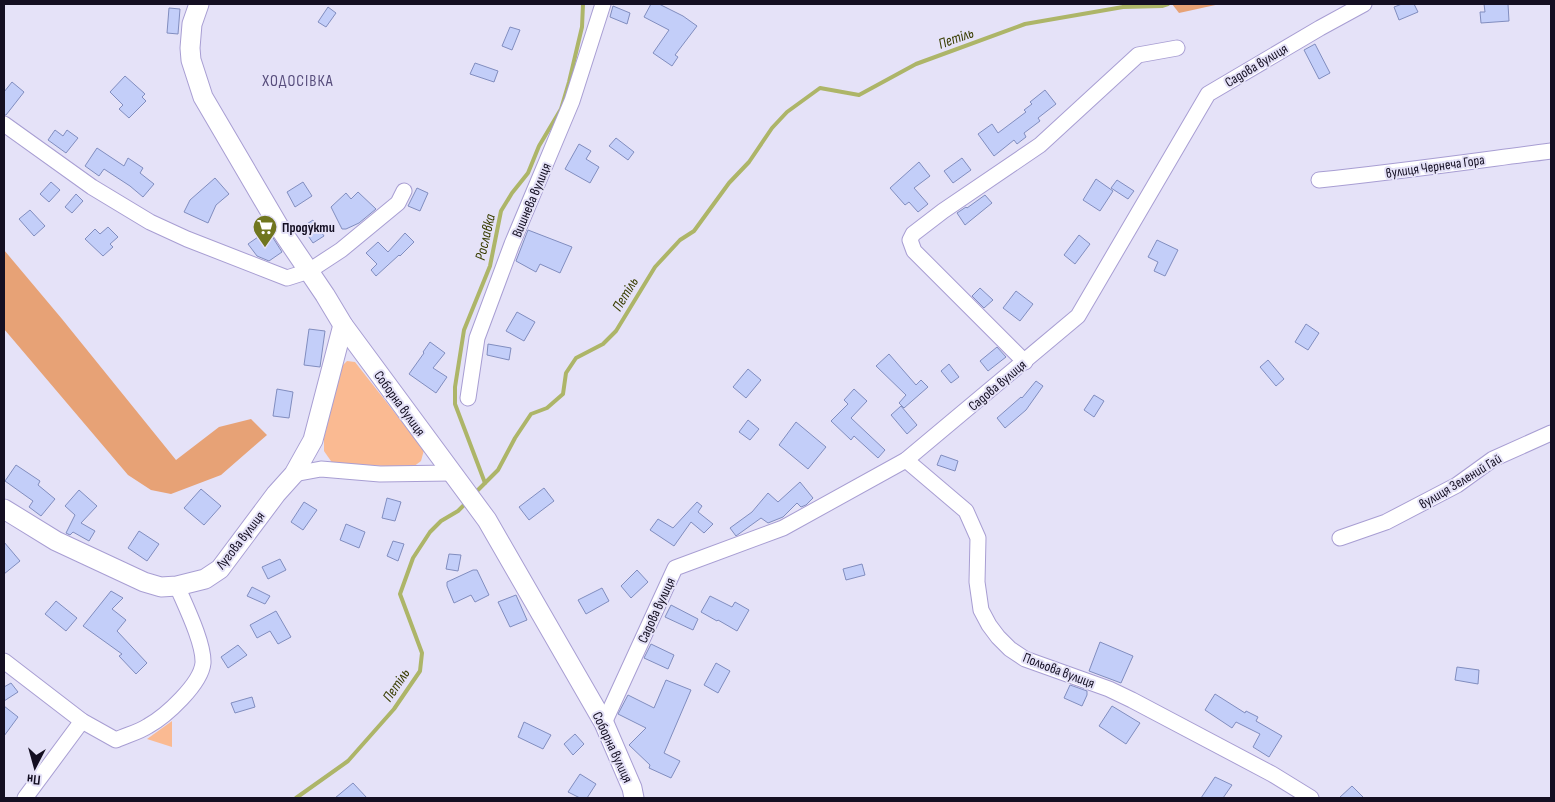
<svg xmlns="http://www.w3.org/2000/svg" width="1555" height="802" font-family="'Sofia Sans Condensed',sans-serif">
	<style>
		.green { fill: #faba92 }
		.forest { fill: #e7a276 }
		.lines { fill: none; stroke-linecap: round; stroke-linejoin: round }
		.stream { stroke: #adb568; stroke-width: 4 }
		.building { fill: #c3cef9; stroke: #818dbf }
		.minor-casing { stroke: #a89ed3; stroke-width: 17 }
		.tertiary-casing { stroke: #a89ed3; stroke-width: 21 }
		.minor { stroke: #fff; stroke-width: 15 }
		.tertiary { stroke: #fff; stroke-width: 19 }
		.labels { text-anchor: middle; stroke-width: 4; stroke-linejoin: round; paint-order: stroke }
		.street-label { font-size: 14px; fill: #140f22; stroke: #e5e2f8 }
		.poi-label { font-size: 14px; font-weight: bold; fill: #140f22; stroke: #e5e2f8; text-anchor: start }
		.water-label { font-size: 15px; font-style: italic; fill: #393d00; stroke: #e5e2f8 }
		.quarter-label { font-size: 16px; letter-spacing: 1px; fill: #584e7d; stroke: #e5e2f8 }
	</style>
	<rect width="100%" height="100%" fill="#e5e2f8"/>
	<!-- green -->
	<g class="green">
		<path d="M347,361L355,362L424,450L421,461L413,467L333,464L324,451V438L342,366Z"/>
		<path d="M172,721V747L147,739Z"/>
	</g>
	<!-- forest -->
	<g class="forest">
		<path d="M1172,4H1220L1179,13Z"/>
		<path d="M4,250L62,319L176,460L219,427L251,419L267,435L221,475L171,494L151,490L128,475L4,329Z"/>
	</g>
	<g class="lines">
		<!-- stream -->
		<g class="stream">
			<path d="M485,483L455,404V387L464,330L490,266L501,211L512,193L528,173L539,146L561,109L569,82L582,27L583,4"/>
			<path d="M475,493L498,470L515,438L531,414L547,408L563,394L566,373L576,358L603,344L616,331L655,267L680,240L694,231L729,183L749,162L772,128L787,112L820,88L859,95L916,64L1025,24L1123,7L1162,6L1168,4"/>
			<path d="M296,798L348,761L394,709L420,671L422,653L400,594L413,558L430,532L441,521L458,511L467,502"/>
		</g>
	</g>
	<!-- building -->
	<g class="building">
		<path d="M651,4H659L683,16L697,26L675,55L678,57L672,66L653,53L669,30L644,17Z"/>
		<path d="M1402,4H1414L1418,12L1399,20L1394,7Z"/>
		<path d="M1484,4H1508L1509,21L1481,23L1480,12H1485Z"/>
		<path d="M613,6L630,13L627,24L610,17Z"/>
		<path d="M328,7L336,13L326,27L318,22Z"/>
		<path d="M169,8L180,9L178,34L167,33Z"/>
		<path d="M510,27L520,30L512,50L502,46Z"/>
		<path d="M1315,44L1330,73L1319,79L1304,50Z"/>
		<path d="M475,63L498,71L494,82L470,74Z"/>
		<path d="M125,76L145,94L142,97L146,101L129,118L119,109L123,105L110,92Z"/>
		<path d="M12,82L24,92L6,115H4V92Z"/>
		<path d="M1045,90L1056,104L1038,118L1040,121L1024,133L1026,137L1017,144L1014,140L994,156L978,134L992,124L998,133L1026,112L1024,110L1032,104L1030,102Z"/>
		<path d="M55,130L63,136L67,130L78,138L66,153L48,140Z"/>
		<path d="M616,138L634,152L628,160L609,146Z"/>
		<path d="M579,144L591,151L586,159L599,167L590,183L565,169Z"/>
		<path d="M97,148L124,166L128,158L143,168L140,173L154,184L143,197L130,186L104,169L99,176L85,166Z"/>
		<path d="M962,158L971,170L953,183L944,171Z"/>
		<path d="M919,162L930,176L914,188L928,204L918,212L909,202L905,205L890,188Z"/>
		<path d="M215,178L229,194L216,205L208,223L184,212L190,200Z"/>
		<path d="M1096,179L1113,191L1100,211L1083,200Z"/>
		<path d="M1117,180L1134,191L1128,199L1111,188Z"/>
		<path d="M51,182L60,190L49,202L40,194Z"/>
		<path d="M303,182L312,196L295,207L287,192Z"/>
		<path d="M417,188L428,193L420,211L408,206Z"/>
		<path d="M358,192L376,209L359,223L346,229H342L331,207L346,193L351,199Z"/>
		<path d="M76,194L83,201L72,213L65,207Z"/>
		<path d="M985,195L992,203L965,225L957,213L966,207L967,208Z"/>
		<path d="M30,210L45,226L34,236L19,219Z"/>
		<path d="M313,220L324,236L313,243L302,227Z"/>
		<path d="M108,227L118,237L110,244L113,247L103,256L85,239L95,229L100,234Z"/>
		<path d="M268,230L282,252L269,261L257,256L248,244Z"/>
		<path d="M528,230L572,247L560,273L540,264L536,272L516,261Z"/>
		<path d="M405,233L414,242L400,256L399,255L376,276L371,270L377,264L366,253L378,242L388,252Z"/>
		<path d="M1079,235L1090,244L1075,264L1064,255Z"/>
		<path d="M1157,240L1178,250L1165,276L1154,271L1158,262L1148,257Z"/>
		<path d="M980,288L993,300L984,308L972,296Z"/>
		<path d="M1016,291L1033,304L1020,321L1003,308Z"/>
		<path d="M517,312L535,322L524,341L506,331Z"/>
		<path d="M1306,324L1319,333L1308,350L1295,342Z"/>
		<path d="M309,329L325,331L320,367L304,365Z"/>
		<path d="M430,342L445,353L433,368L447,377L436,393L409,374L424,353L423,352Z"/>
		<path d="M488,344L511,348L509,360L487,355Z"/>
		<path d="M997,347L1006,357L988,371L980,361Z"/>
		<path d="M889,354L916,385L921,380L928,387L904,408L899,403L906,395L876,366Z"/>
		<path d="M1268,360L1284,379L1276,386L1260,367Z"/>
		<path d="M949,364L959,377L951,383L941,371Z"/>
		<path d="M748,369L761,380L746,398L733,387Z"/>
		<path d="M1036,381L1043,386L1026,410L1005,428L997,418L1021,397L1022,398Z"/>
		<path d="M277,389L293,392L289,418L273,416Z"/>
		<path d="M854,389L867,401L851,418L885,450L878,458L854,436L851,440L831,421L848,404L844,400Z"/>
		<path d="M1094,395L1104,401L1094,417L1084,410Z"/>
		<path d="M901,406L917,425L907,434L891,415Z"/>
		<path d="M748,420L759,429L750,440L739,432Z"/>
		<path d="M796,422L826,447L808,469L779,445Z"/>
		<path d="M941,455L958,461L955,471L937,465Z"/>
		<path d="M16,465L40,481L38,485L55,499L41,516L29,507L33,501L5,481Z"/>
		<path d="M800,482L813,498L806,505L801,507L797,503L783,517L768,523L761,518L736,536L730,528L752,512L768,493L778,502Z"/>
		<path d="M544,488L554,501L529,520L519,507Z"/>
		<path d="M201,489L221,506L204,525L184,508Z"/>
		<path d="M79,490L97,506L81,523L95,531L89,541L73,532L70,535L66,533L75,515L65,506Z"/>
		<path d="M387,498L401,502L395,521L382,518Z"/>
		<path d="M304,502L317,510L303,530L291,522Z"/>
		<path d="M697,502L702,506L698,512L713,524L704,533L691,522L674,546L650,530L658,519L673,528Z"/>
		<path d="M346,524L365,532L359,548L340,540Z"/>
		<path d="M139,531L159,544L147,561L128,548Z"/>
		<path d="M393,541L404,544L398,561L387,556Z"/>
		<path d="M4,542L20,561L4,574Z"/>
		<path d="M449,554L461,555L458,571L446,569Z"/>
		<path d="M280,559L286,570L268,579L262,567Z"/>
		<path d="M862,564L865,575L846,580L843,569Z"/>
		<path d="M473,570H477L489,595L475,602L471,595L454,603L447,586V582Z"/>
		<path d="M637,570L648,582L631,598L621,586Z"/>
		<path d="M252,587L270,596L265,604L247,596Z"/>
		<path d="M602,588L609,601L586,614L578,600Z"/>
		<path d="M111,591L123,598L112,609L126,620L117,631L147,663L136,674L119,656L122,654L83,626Z"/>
		<path d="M516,595L527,620L510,627L498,602Z"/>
		<path d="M710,596L732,607L735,602L749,610L737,631L718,620L717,621L701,612Z"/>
		<path d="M56,601L77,618L66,631L45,614Z"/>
		<path d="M671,605L698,619L693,630L665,617Z"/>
		<path d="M276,611L291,637L278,644L270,631L257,638L250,625Z"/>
		<path d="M1100,642L1133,656L1121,683L1089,671Z"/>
		<path d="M651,644L674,655L668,669L644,658Z"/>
		<path d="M238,645L247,655L228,668L221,657Z"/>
		<path d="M716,663L730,671L718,693L704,685Z"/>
		<path d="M1457,667L1479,670L1478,684L1455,680Z"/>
		<path d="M666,680L691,690L664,753L680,761L671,778L649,768L650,765L629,745L646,728L618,714L628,695L654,708Z"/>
		<path d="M11,683L18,692L4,701V687Z"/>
		<path d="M1070,685L1087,691V695L1082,706L1064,698Z"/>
		<path d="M1215,694L1245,713L1246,711L1258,717L1256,721L1282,736L1269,757L1253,747L1260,734L1236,722L1232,728L1205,710Z"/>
		<path d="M252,697L255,707L235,713L231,703Z"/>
		<path d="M4,706L18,717L4,736Z"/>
		<path d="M1112,706L1140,723L1126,744L1099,726Z"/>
		<path d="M524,722L551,735L543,749L518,737Z"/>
		<path d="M575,734L584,744L573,755L564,744Z"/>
		<path d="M580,774L596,784L587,798H580L568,792Z"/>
		<path d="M1215,777L1232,785L1223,798H1201Z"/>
		<path d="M353,783L367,798H335Z"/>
		<path d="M1352,786L1364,798H1339Z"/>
	</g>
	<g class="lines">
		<defs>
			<g id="minor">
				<path d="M4,124L92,187L150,222L187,239L287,278L309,271L341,250L398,203L404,191"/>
				<path d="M1319,180C1397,172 1474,161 1551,151"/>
				<path d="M1025,362L914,251L910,240L913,234L943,211L1040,145L1138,55L1177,48"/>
				<path d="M468,398L477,338L512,244L572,101L603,4"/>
				<path d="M906,460L966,511L978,538L977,582L981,610L989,625L998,637L1010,649L1025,659L1109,689L1132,700L1272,774L1311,798"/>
				<path d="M294,474L321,469L380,474L451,473"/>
				<path d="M1340,538L1386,522L1457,485L1493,459L1551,433"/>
				<path d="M4,661L82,721L116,740C127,735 139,732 148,726C166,716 201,684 203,663C204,643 185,605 177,586"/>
				<path d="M604,723L675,568L783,528L906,460L1078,316L1208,94L1320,28L1364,4"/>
				<path d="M25,798L82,721"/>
			</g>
			<g id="tertiary">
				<path d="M199,4L192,24L190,48L191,60L203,97L281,230L325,295L343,325L487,520L604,723L632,788L634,798"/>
				<path d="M4,509L56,541L144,582L161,587L177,586L205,579L220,569L276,494L294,474L313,440L343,325"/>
			</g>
		</defs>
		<!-- minor casing -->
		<use href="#minor" class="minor-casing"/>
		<!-- tertiary casing -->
		<use href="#tertiary" class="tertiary-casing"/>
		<!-- minor -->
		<use href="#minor" class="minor"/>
		<!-- tertiary -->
		<use href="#tertiary" class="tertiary"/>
	</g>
	<!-- icons -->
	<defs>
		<symbol id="supermarket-pin" viewBox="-11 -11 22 30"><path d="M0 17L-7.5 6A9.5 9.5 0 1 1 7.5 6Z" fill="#70761f" stroke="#e5e2f8"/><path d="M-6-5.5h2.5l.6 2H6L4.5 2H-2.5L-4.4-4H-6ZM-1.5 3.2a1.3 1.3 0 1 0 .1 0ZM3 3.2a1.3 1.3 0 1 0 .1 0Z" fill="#fff"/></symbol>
	</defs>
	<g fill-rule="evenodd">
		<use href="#supermarket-pin" x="251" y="213" width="28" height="38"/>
	</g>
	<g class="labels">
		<!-- street labels -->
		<g class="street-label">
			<text transform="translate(1256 65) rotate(-31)" y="5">Садова вулиця</text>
			<text transform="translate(1435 166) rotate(-8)" y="5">вулиця Чернеча Гора</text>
			<text transform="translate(531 200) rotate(-67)" y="5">Вишнева вулиця</text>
			<text transform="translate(997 385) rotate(-40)" y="5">Садова вулиця</text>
			<text transform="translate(400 403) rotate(54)" y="5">Соборна вулиця</text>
			<text transform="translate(1460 481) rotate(-31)" y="5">вулиця Зелений Гай</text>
			<text transform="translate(240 540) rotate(-52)" y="5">Лугова вулиця</text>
			<text transform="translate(656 610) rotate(-65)" y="5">Садова вулиця</text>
			<text transform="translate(1059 670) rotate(21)" y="5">Польова вулиця</text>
			<text transform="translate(613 747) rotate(65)" y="5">Соборна вулиця</text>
		</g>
		<!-- poi labels -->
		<g class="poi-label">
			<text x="282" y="232">Продукти</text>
		</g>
		<!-- water labels -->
		<g class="water-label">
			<text transform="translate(956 38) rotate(-20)" y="5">Петіль</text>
			<text transform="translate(485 237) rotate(-77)" y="5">Рославка</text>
			<text transform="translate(625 294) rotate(-59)" y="5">Петіль</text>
			<text transform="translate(396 685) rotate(-56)" y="5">Петіль</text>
		</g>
		<!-- quarter labels -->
		<g class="quarter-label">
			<text x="298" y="86">ХОДОСІВКА</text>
		</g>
	</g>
	<!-- border -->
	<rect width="1555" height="802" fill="none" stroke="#140f22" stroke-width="10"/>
	<!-- north arrow -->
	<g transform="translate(35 767) rotate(186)" stroke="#e5e2f8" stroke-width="4" paint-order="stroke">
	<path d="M0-4L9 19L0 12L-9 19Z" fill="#140f22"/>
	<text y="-8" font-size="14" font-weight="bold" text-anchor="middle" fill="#140f22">Пн</text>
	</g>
</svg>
